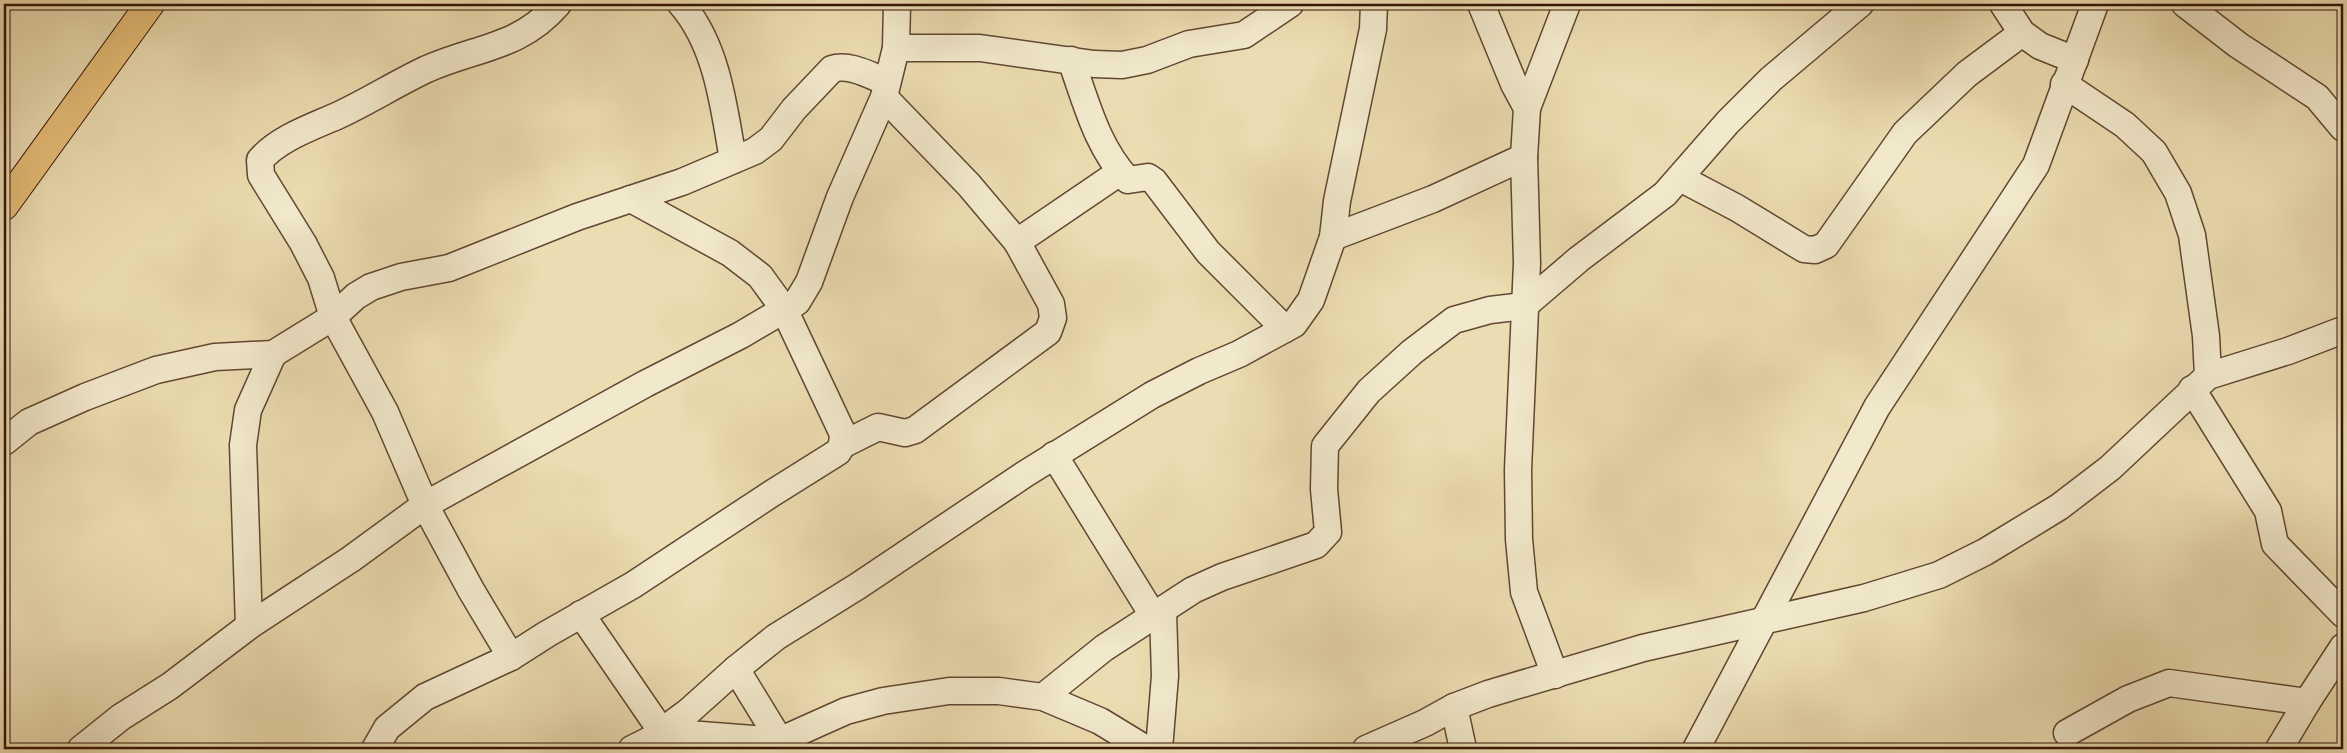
<svg xmlns="http://www.w3.org/2000/svg" width="2347" height="753" font-family="'Libre Bodoni',serif">
	<style>
		.lines { fill: none; stroke-linecap: round; stroke-linejoin: round }
		.minor-casing { stroke: #624632; stroke-width: 29 }
		.major-casing { stroke: #351407; stroke-width: 30 }
		.minor { stroke: #f2e9cc; stroke-width: 26 }
		.major { stroke: #e6be78; stroke-width: 28 }
	</style>
	<rect width="100%" height="100%" fill="#ebddb1"/>
	<filter id="stains"><feTurbulence type="fractalNoise" baseFrequency=".004" numOctaves="4"/><feColorMatrix values="0 0 0 0 .2 0 0 0 0 .09 0 0 0 0 .02 0 0 0 .5 -.17"/></filter>
	<radialGradient id="worn" r=".72"><stop offset=".6" stop-color="#630" stop-opacity="0"/><stop offset="1" stop-color="#630" stop-opacity=".3"/></radialGradient>
	<g class="lines">
		<defs>
			<g id="minor">
				<path d="M681,4C717,45 724,107 733,160"/>
				<path d="M1481,4L1514,84L1527,108L1524,157L1527,263L1518,470L1519,539L1524,592L1555,675"/>
				<path d="M2003,4L2022,33L2040,46L2075,60"/>
				<path d="M2185,4L2238,45L2317,97L2343,128"/>
				<path d="M896,48H980L1094,64L1122,65L1147,60L1189,44L1244,35L1290,4"/>
				<path d="M1071,60C1086,102 1097,147 1128,180L1148,177L1154,181L1208,252L1285,329"/>
				<path d="M2064,84L2125,125L2154,152L2178,193L2192,235L2206,336L2208,376"/>
				<path d="M884,97L969,185L1017,242L1120,172"/>
				<path d="M1527,108L1567,4"/>
				<path d="M1680,178L1737,208L1804,249L1815,250L1826,245L1905,133L1967,74L2022,33"/>
				<path d="M1333,237L1433,199L1524,157"/>
				<path d="M2192,389L2268,511L2275,544L2343,614"/>
				<path d="M4,442L29,422L85,397L156,370L215,357L273,354L333,317L356,296L371,287L401,277L449,268L577,217L682,182L755,151L771,139L794,109L832,69C849,63 871,76 887,82"/>
				<path d="M842,445L878,427L905,433L915,430L1048,332L1053,318L1051,304L1017,242"/>
				<path d="M1054,455L1154,617"/>
				<path d="M581,614L662,732L779,741L846,711L883,701L949,691H999L1043,697L1100,721L1146,749"/>
				<path d="M249,626L351,559L425,505L645,384L741,335L797,302L809,282L840,197L884,97L896,48L897,4"/>
				<path d="M511,657L471,590L425,505L385,412L333,317L321,278L303,243L261,175L260,160C279,138 312,127 339,115C369,101 397,83 427,69C477,47 520,48 558,4"/>
				<path d="M736,669L785,749"/>
				<path d="M1043,697L1104,648L1193,590L1222,577L1316,545L1328,532L1324,489L1325,446L1369,391L1412,352L1454,320L1490,310L1524,306L1579,259L1665,194L1728,122L1771,79L1860,4"/>
				<path d="M1454,707L1463,749"/>
				<path d="M2067,733L2128,699L2169,683L2307,702"/>
				<path d="M81,749L121,717L170,686L249,626L243,445L248,410L273,354"/>
				<path d="M375,749L387,728L425,697L511,657L547,634L633,585L771,494L838,452L842,445L843,434L784,309L760,276L730,253L631,199"/>
				<path d="M632,749L650,740L688,712L736,669L776,637L858,586L1025,474L1152,395L1199,371L1239,354L1294,324L1311,300L1333,237L1337,201L1373,29L1374,4"/>
				<path d="M1159,749L1165,676L1163,612"/>
				<path d="M1366,749L1425,723L1454,707L1488,694L1643,648L1864,598L1939,575L1985,552L2059,507L2110,468L2208,376L2288,351L2343,330"/>
				<path d="M1696,749L1877,407L2036,165L2095,4"/>
				<path d="M2279,749L2307,702L2343,647"/>
			</g>
			<path id="major" d="M4,206L150,4"/>
		</defs>
		<!-- minor casing -->
		<use href="#minor" class="minor-casing"/>
		<!-- major casing -->
		<use href="#major" class="major-casing"/>
		<!-- minor -->
		<use href="#minor" class="minor"/>
		<!-- major -->
		<use href="#major" class="major"/>
	</g>
	<!-- margin -->
	<rect width="2347" height="753" fill="none" stroke="#ebddb1" stroke-width="20"/>
	<rect x="5" y="5" width="2337" height="743" fill="none" stroke="#351407" stroke-width="2.5"/>
	<rect x="10" y="10" width="2327" height="733" fill="none" stroke="#351407"/>
	<rect width="100%" height="100%" filter="url(#stains)"/>
	<rect width="100%" height="100%" fill="url(#worn)"/>
</svg>
